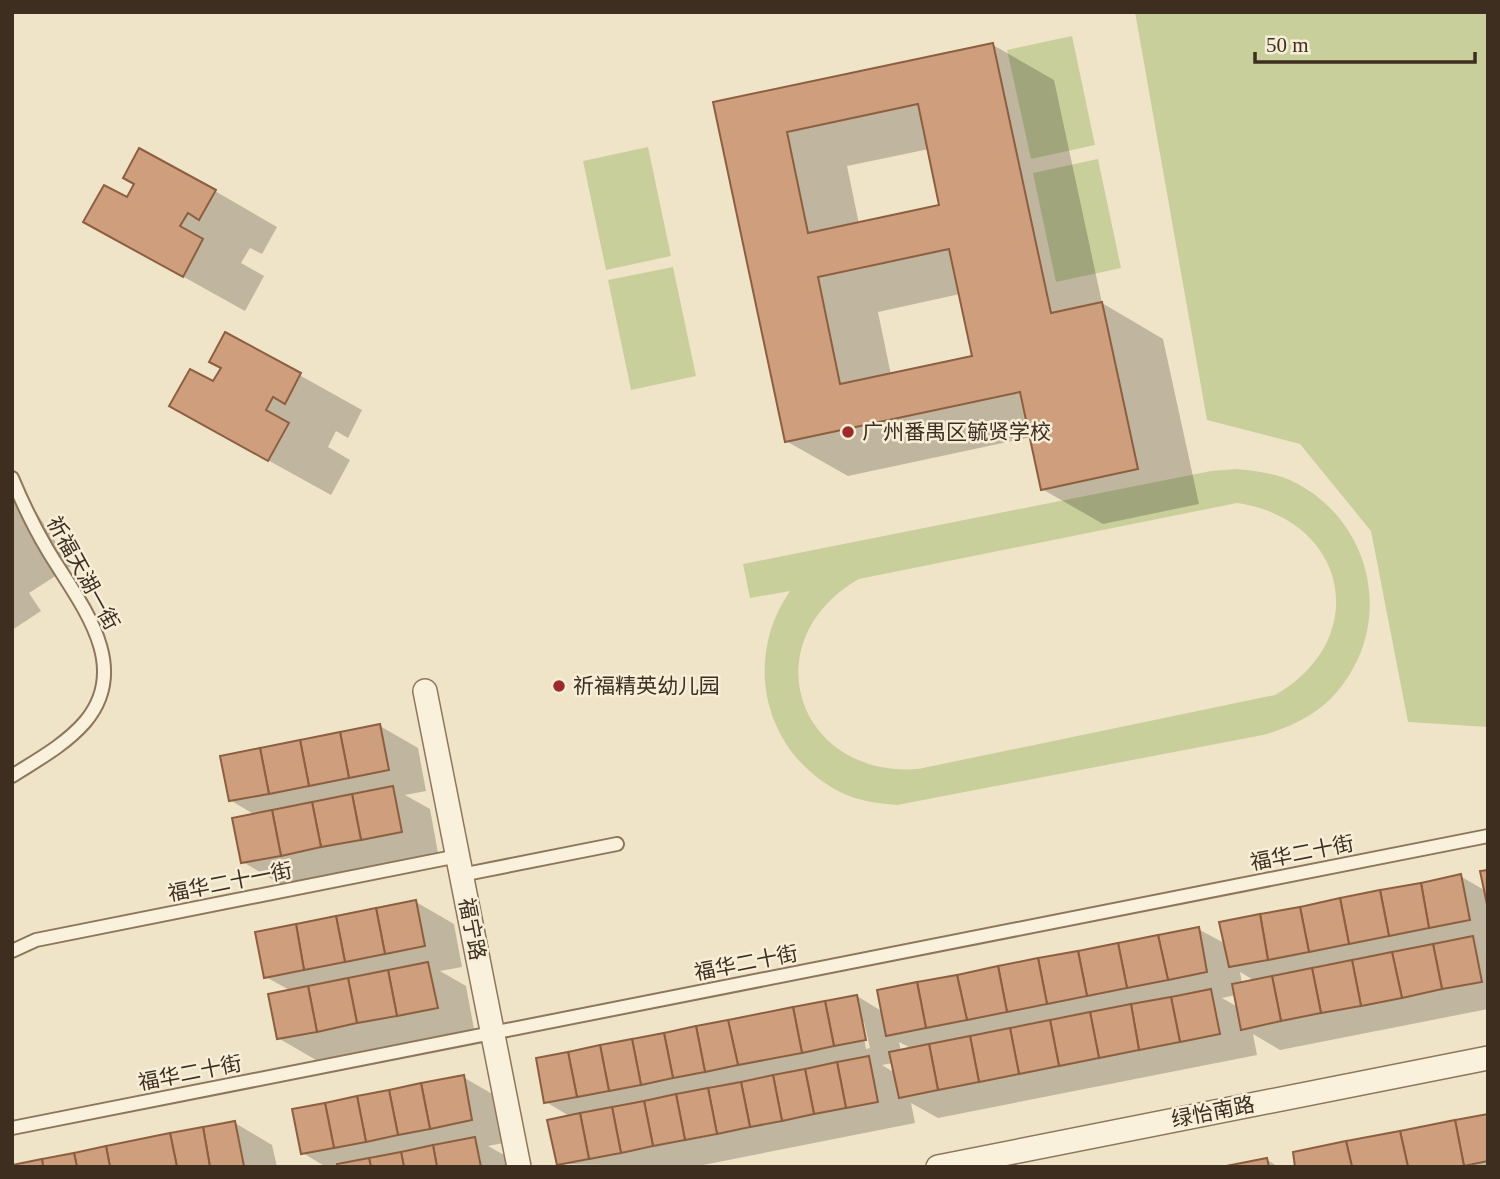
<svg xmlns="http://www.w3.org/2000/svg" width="1500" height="1179" font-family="'Times New Roman','Noto Sans SC',serif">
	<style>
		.green { fill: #c9cf9b; fill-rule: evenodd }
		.shadow { fill: #0003; fill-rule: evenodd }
		.building { fill: #cf9f7d; stroke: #8d5f41; stroke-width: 2; fill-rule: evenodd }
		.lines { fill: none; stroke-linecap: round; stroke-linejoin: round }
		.lane-casing { stroke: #8d765c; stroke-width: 16 }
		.street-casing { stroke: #8d765c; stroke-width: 26 }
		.lane { stroke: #faf1dc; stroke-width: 12 }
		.street { stroke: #faf1dc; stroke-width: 23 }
		.poi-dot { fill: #9e2a2b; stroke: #f7eed8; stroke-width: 2.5 }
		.labels { text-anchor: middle; stroke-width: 5; stroke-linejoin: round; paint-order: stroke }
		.poi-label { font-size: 21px; fill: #3d2e20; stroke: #f7eed8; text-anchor: start }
		.street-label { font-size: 21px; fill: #3d2e20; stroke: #f7eed8 }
	</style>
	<rect width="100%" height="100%" fill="#f0e4c8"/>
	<!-- green -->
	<g class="green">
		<path d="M1135,12H1488V727L1408,722L1371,531L1300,444L1207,420Z"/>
		<path d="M1072,36L1095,145L1031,159L1007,50Z"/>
		<path d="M648,147L671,256L606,270L583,161Z"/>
		<path d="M1098,159L1121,268L1056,282L1033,173Z"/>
		<path d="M673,267L696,376L631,390L608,280Z"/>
		<path d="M1237,469C1256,471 1276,473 1294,482C1374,522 1395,626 1336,693C1317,715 1291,727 1263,735L897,805C878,803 857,801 840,792C764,753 742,660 790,591L750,598L743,564L1211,471ZM1237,503C1348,519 1373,639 1275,695L918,769C796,778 752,640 859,579Z"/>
	</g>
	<!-- shadow -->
	<g class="shadow">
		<path d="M993,45L1054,80L1102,303L1163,339L1199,504L1103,524L1042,489L1031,437L848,476L786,441L715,104ZM929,149L941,206L859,224L847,166ZM960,294L974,357L891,375L878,312Z"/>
		<path d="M215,191L277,227L262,254L250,248L241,263L264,276L245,311L85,222L128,200Z"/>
		<path d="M226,334L362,410L348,438L336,431L328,447L350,460L331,495L233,441L214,383L223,368Z"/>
		<path d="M12,483L20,487L71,566L29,593L41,611L12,630Z"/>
		<path d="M380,726L418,748L426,791L405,795L430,809L438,853L280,884L243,862L255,815L230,800Z"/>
		<path d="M1488,872V945H1485L1488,947V1009L1280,1050L1253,1034L1257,1055L938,1118L911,1103L915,1123L693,1167L558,1164L571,1117L546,1102L857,996L883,1012L1198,929L1226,944L1460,876L1486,891ZM1240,972L1255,981L1242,983ZM1236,995L1238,1007L1222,998ZM861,1022H864L870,1048L866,1049ZM899,1042L913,1049L901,1052ZM893,1063L895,1073L882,1065Z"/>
		<path d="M416,902L454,924L462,967L440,971L466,986L474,1029L316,1060L278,1038L291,991L266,977Z"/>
		<path d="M463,1077L501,1099L509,1142L488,1146L513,1160L514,1167H326L303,1153Z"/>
		<path d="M1488,1115V1167H1297Z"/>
		<path d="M235,1123L272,1145L277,1167H12Z"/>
		<path d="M1267,1160L1279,1167H1231Z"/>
	</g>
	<!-- building -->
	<g class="building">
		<path d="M993,43L1051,313L1102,302L1138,469L1041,490L1020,392L785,442L713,102ZM918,104L939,205L808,233L787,132ZM949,249L972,356L840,384L818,277Z"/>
		<path d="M139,148L216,190L199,220L188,213L180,226L203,239L183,277L83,222L104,185L127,197L134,184L123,178Z"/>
		<path d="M225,332L301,373L285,404L273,397L266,410L289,423L268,461L169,406L190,369L213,381L221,368L209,362Z"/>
		<path d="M380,724L389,770L349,778L340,732Z"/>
		<path d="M340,732L349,778L309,786L300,740Z"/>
		<path d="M300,740L309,786L269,794L260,748Z"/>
		<path d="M260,748L269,794L229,801L220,756Z"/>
		<path d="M393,786L402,832L361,840L352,794Z"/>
		<path d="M352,794L361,840L321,847L312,802Z"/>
		<path d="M312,802L321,847L281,856L272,810Z"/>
		<path d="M272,810L281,856L241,863L232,818Z"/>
		<path d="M1488,870V909L1480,871Z"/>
		<path d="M1461,874L1470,920L1429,928L1421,883Z"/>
		<path d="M1421,883L1429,928L1389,936L1380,890Z"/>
		<path d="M1380,890L1389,936L1349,944L1340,898Z"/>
		<path d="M1340,898L1349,944L1309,952L1300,907Z"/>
		<path d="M416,900L425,946L385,954L376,908Z"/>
		<path d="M1300,907L1309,952L1268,960L1260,914Z"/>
		<path d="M376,908L385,954L345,962L336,916Z"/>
		<path d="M1260,914L1268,960L1229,967L1219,922Z"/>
		<path d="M336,916L345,962L304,970L296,924Z"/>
		<path d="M296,924L304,970L264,978L255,932Z"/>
		<path d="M1199,927L1207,972L1168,980L1158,935Z"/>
		<path d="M1158,935L1168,980L1127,988L1118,943Z"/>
		<path d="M1473,936L1482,982L1442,989L1433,944Z"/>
		<path d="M1118,943L1127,988L1087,996L1078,951Z"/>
		<path d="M1433,944L1442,989L1402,998L1392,952Z"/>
		<path d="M1078,951L1087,996L1047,1004L1038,958Z"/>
		<path d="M1392,952L1402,998L1361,1006L1352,960Z"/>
		<path d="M1038,958L1047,1004L1007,1012L998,966Z"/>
		<path d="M1352,960L1361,1006L1321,1013L1312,968Z"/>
		<path d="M428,962L438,1008L397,1016L388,970Z"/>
		<path d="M998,966L1007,1012L967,1020L957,975Z"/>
		<path d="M1312,968L1321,1013L1281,1021L1272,976Z"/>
		<path d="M388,970L397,1016L357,1023L348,978Z"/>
		<path d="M957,975L967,1020L926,1028L917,982Z"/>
		<path d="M1272,976L1281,1021L1241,1030L1232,984Z"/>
		<path d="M348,978L357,1023L317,1032L308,986Z"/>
		<path d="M917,982L926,1028L886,1036L877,990Z"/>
		<path d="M308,986L317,1032L277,1039L268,994Z"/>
		<path d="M1211,989L1220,1034L1180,1042L1171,997Z"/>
		<path d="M857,995L866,1040L834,1046L825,1001Z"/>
		<path d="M1171,997L1180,1042L1139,1050L1131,1004Z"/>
		<path d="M825,1001L834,1046L802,1053L793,1007Z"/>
		<path d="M1131,1004L1139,1050L1099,1058L1090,1012Z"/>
		<path d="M793,1007L802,1053L738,1065L728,1020Z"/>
		<path d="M1090,1012L1099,1058L1059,1066L1050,1020Z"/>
		<path d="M728,1020L738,1065L705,1072L696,1026Z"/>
		<path d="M1050,1020L1059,1066L1019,1074L1010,1028Z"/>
		<path d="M696,1026L705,1072L673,1078L664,1033Z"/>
		<path d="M1010,1028L1019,1074L979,1082L970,1036Z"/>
		<path d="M664,1033L673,1078L641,1085L632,1039Z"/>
		<path d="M970,1036L979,1082L938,1090L929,1044Z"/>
		<path d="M632,1039L641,1085L609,1091L600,1045Z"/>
		<path d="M929,1044L938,1090L899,1098L889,1052Z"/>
		<path d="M600,1045L609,1091L577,1097L568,1052Z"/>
		<path d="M568,1052L577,1097L544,1103L536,1058Z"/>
		<path d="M869,1056L878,1102L846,1108L837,1062Z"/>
		<path d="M837,1062L846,1108L814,1114L805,1069Z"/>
		<path d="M805,1069L814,1114L782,1121L773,1075Z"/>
		<path d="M464,1075L472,1120L430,1129L421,1083Z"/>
		<path d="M773,1075L782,1121L750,1127L741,1082Z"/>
		<path d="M741,1082L750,1127L717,1134L708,1088Z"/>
		<path d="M421,1083L430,1129L398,1135L389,1090Z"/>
		<path d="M708,1088L717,1134L685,1140L676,1094Z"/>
		<path d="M389,1090L398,1135L366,1142L357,1096Z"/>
		<path d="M676,1094L685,1140L653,1146L644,1101Z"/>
		<path d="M357,1096L366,1142L334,1148L325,1103Z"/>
		<path d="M644,1101L653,1146L621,1153L612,1107Z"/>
		<path d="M325,1103L334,1148L301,1154L292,1109Z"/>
		<path d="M612,1107L621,1153L589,1159L580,1113Z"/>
		<path d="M580,1113L589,1159L557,1165L547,1120Z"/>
		<path d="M1488,1114V1161L1464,1166L1455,1120Z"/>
		<path d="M1455,1120L1464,1166L1408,1167L1400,1131Z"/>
		<path d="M235,1121L244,1166L210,1167L203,1127Z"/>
		<path d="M203,1127L210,1167H177L170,1133Z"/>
		<path d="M1400,1131L1408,1167H1352L1346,1141Z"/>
		<path d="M170,1133L177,1167H110L106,1146Z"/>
		<path d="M475,1137L481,1167H437L433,1145Z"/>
		<path d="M1346,1141L1352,1167H1295L1293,1152Z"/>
		<path d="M433,1145L437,1167H404L401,1152Z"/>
		<path d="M106,1146L110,1167H77L74,1153Z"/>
		<path d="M401,1152L404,1167H371L369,1158Z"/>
		<path d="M74,1153L77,1167H43L42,1159Z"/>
		<path d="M369,1158L371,1167H337V1164Z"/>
		<path d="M1267,1158L1269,1167H1221Z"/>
		<path d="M42,1159L43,1167H12V1165Z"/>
	</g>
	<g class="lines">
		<defs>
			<g id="lane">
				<path d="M12,478C22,502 34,527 47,549C77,600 134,664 85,722C65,745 37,760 12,776"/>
				<path d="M461,875L617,844"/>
				<path d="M12,951L36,940L458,856"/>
				<path d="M12,1128L1488,836"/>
			</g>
			<g id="street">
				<path d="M425,691L519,1167"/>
				<path d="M938,1167L1488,1058"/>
			</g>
		</defs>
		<!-- lane casing -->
		<use href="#lane" class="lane-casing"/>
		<!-- street casing -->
		<use href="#street" class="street-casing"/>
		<!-- lane -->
		<use href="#lane" class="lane"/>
		<!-- street -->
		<use href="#street" class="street"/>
	</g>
	<!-- markers -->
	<g class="poi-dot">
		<circle cx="848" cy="432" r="7"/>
		<circle cx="559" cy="686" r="7"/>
	</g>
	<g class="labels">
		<!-- poi labels -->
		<g class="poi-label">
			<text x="862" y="439">广州番禺区毓贤学校</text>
			<text x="573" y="693">祈福精英幼儿园</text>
		</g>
		<!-- street labels -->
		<g class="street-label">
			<text transform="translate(83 573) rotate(61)" y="7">祈福天湖一街</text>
			<text transform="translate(1302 853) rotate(-11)" y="7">福华二十街</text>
			<text transform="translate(230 882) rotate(-11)" y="7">福华二十一街</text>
			<text transform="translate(472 929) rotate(79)" y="7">福宁路</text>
			<text transform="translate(746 963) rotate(-11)" y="7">福华二十街</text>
			<text transform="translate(190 1073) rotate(-11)" y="7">福华二十街</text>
			<text transform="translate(1213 1112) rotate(-11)" y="7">绿怡南路</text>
		</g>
	</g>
	<!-- border -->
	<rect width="1500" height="1179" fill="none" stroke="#3d2e20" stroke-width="28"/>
	<!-- scale -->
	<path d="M1255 52v10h220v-10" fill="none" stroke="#3d2e20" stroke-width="3.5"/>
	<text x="1266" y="52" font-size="21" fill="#3d2e20" stroke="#f7eed8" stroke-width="5" paint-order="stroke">50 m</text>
</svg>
